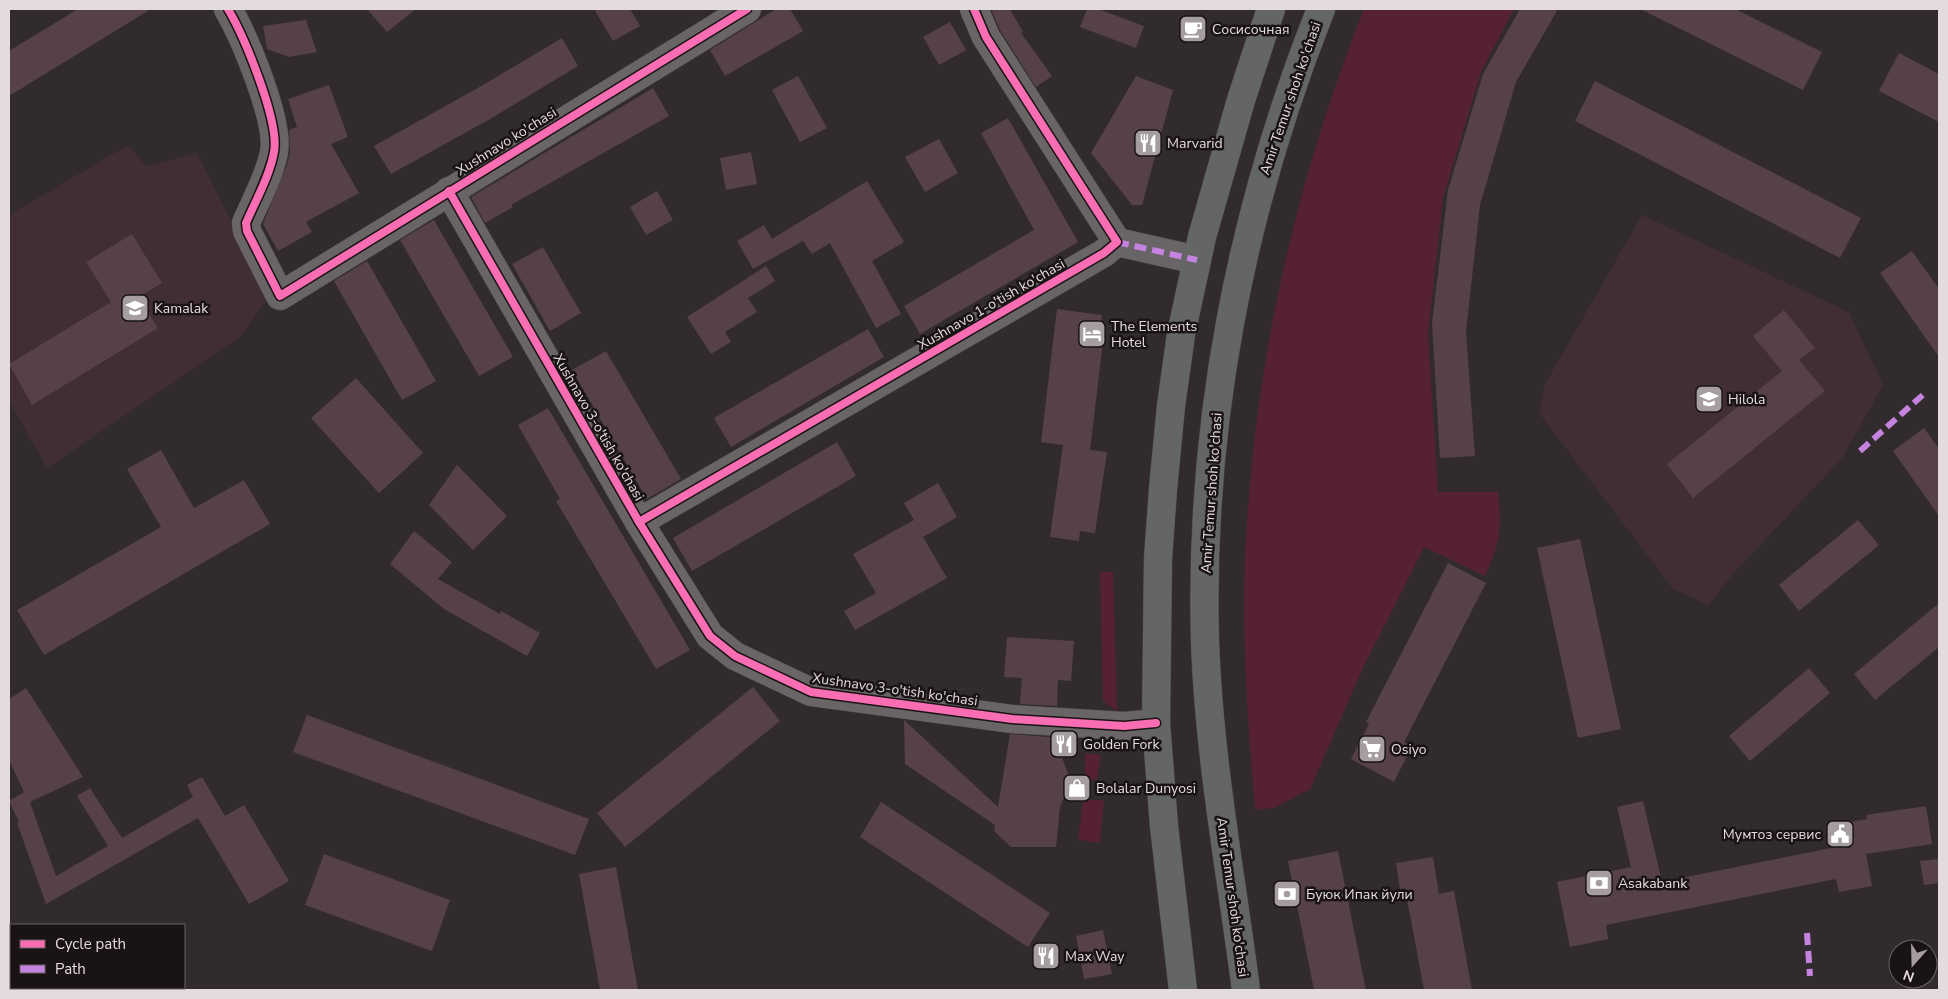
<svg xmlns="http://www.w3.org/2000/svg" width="1948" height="999" font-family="'Nunito Sans',sans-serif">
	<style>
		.built { fill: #402e33 }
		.green { fill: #562035 }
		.building { fill: #564149 }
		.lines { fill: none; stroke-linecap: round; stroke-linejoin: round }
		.minor-casing { stroke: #4e484a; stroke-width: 29 }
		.major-casing { stroke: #4e484a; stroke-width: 29 }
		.minor { stroke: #696465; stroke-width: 28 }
		.major { stroke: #636663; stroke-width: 28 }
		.quiet { stroke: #c483df; stroke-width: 6; stroke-dasharray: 12 6; stroke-linecap: butt }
		.cycleway-casing { stroke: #191314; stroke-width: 11 }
		.cycleway { stroke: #f96db3; stroke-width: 8 }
		.labels { text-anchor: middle; stroke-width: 5; stroke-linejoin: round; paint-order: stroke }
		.poi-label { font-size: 14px; fill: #e4dbde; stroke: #191314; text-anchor: start }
		.street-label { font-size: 14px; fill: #e4dbde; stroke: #191314 }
	</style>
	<rect width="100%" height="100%" fill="#322b2d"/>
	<!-- built -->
	<g class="built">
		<path d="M128,145L146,166L197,153L269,297L239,338L47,468L9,401V215Z"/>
		<path d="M1642,215L1849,312L1883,385L1843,457L1733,574L1708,605L1673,589L1539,413L1545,384Z"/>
	</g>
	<!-- green -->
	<g class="green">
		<path d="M1364,9H1514L1481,72L1443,198L1428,333L1438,492H1498C1502,526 1500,545 1485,576L1424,547L1362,670L1310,789L1274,808L1255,810C1247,714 1240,619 1247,523C1258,348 1299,172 1364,9Z"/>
		<path d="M1100,572H1113L1117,711L1103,701Z"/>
		<path d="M1085,753L1101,755L1097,780L1085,779Z"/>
		<path d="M1083,800H1104L1100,843L1078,840Z"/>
	</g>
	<!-- building -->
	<g class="building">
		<path d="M78,9H151L9,96V51Z"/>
		<path d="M367,9H416L387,32Z"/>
		<path d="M594,9H630L640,26L613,41Z"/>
		<path d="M776,9H790L803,31L725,76L710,50Z"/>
		<path d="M991,9H1010L1023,32L1021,33L1052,76L1036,87L1000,30Z"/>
		<path d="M1087,9H1098L1144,26L1136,48L1080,27Z"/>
		<path d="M1520,9H1558L1516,82L1480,205L1466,332L1475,456L1440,458L1432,323L1448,190L1483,74Z"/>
		<path d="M1640,9H1735L1822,52L1803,90Z"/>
		<path d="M306,20L317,52L289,57L267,49L263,26Z"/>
		<path d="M950,22L966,50L939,65L923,37Z"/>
		<path d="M562,38L578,66L490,119L391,174L374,146L483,85Z"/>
		<path d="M1899,53L1939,74V122L1879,91Z"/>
		<path d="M798,76L827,128L800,142L772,90Z"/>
		<path d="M1136,76L1173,90L1142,205H1132L1091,153Z"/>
		<path d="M1595,81L1861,218L1840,258L1575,121Z"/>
		<path d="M329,85L348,137L331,144L359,193L306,222L312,232L278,251L263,224L287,165L290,152L289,130L297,127L288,99Z"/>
		<path d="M653,88L669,116L511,205L513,207L485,223L471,197Z"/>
		<path d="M1008,118L1078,242L920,334L904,306L1034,230L981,133Z"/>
		<path d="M939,139L958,173L925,192L905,157Z"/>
		<path d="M751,152L757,184L726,190L720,158Z"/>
		<path d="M867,181L904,242L872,261L901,314L876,328L830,243L812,254L803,241L753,269L737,241L764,225L772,239Z"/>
		<path d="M657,191L673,220L646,235L630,207Z"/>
		<path d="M434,220L513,357L479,376L400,240Z"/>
		<path d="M132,234L162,283L138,297L158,328L32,405L9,364L111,302L86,262Z"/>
		<path d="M543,247L581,313L550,331L512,264Z"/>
		<path d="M1912,251L1939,289V357L1880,273Z"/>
		<path d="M367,261L436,381L402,400L334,281Z"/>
		<path d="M766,266L775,281L748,298L757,312L725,332L731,342L711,354L687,317Z"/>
		<path d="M1057,309L1102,315L1098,341L1103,342L1090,450L1107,452L1095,533L1080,531L1079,541L1050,537L1063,445L1041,442Z"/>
		<path d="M1784,310L1815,348L1799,360L1825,391L1693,498L1667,464L1782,371L1753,336Z"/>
		<path d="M868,329L884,357L731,447L714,418Z"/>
		<path d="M606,351L681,479L647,499L572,370Z"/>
		<path d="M356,378L423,453L379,493L311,418Z"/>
		<path d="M548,408L690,650L656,669L556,501L560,499L518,425Z"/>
		<path d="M1924,428L1939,449V516L1893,451Z"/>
		<path d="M837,442L856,476L692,571L673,538Z"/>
		<path d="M161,450L194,508L244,480L270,524L44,655L17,610L161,527L127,469Z"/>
		<path d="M457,465L507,516L473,550L429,505Z"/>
		<path d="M938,483L957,517L923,537L947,578L855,630L844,611L876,593L853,554L914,520L904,503Z"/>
		<path d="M1858,520L1879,545L1799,611L1779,585Z"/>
		<path d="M414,531L452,562L438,579L500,614L501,611L540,633L527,656L444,609L390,564Z"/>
		<path d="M1580,539L1621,729L1578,738L1537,548Z"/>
		<path d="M1448,563L1486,583L1404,742L1412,746L1394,782L1351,759L1369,724L1366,722Z"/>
		<path d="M1939,603V647L1875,700L1854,674Z"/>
		<path d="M1007,637L1074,641L1071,681L1058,680L1057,706L1020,704L1022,678L1004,677Z"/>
		<path d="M1809,668L1830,693L1750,761L1729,736Z"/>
		<path d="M753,687L780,721L625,847L597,813Z"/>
		<path d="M26,688L83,777L30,802L56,876L108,846L77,796L90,788L122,838L193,797L187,785L202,777L225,816L244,805L289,881L249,904L198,818L46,904L17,823L19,822L9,801L24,792L9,760V699Z"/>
		<path d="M307,715L589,819L575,855L293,752Z"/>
		<path d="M904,720L998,807L1010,734L1062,738V758L1071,781L1060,807L1056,847H1011L994,831L995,825L905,764Z"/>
		<path d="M1643,801L1662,882L1831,848L1827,826L1867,819L1866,815L1926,806L1932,844L1866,854L1872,886L1839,892L1836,879L1606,925L1608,939L1570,947L1557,882L1631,867L1617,807Z"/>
		<path d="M881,802L1050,913L1028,947L860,837Z"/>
		<path d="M1338,851L1366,990H1314L1288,861Z"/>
		<path d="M324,854L450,900L432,951L305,905Z"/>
		<path d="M1433,857L1439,894L1454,891L1472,990H1424L1405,888L1400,889L1396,863Z"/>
		<path d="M1939,859V883L1924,885L1920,861Z"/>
		<path d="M616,867L638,990H600L579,874Z"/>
		<path d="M1103,930L1112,974L1084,979L1076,936Z"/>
	</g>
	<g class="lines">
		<defs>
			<g id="minor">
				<path d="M228,9C244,36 280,122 274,152C270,175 255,202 246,223L247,231L280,296L747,9"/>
				<path d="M449,191L639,522L710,636L735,656L811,692L1012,719L1124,726L1156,723"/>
				<path d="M1117,242L1197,260"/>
				<path d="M639,522L1104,253L1117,242L986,37L974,9"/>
			</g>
			<g id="major">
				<path d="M1183,990L1164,826L1156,723L1158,559L1163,489L1171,406L1181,334L1202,237L1241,100L1271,9"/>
				<path d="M1246,990C1231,874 1209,758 1205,641C1199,424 1241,210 1321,9"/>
			</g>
		</defs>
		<!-- minor casing -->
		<use href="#minor" class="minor-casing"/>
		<!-- major casing -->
		<use href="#major" class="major-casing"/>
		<!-- minor -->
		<use href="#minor" class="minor"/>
		<!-- major -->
		<use href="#major" class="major"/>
		<!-- quiet -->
		<g class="quiet">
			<path d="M1117,242L1197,260"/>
			<path d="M1860,451L1924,394"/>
			<path d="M1807,933L1810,976"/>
			<path d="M82,988L83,990"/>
		</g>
		<defs>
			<g id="cycleway">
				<path d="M228,9C244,36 280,122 274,152C270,175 255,202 246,223L247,231L280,296L747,9"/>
				<path d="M449,191L639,522L710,636L735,656L811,692L1012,719L1124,726L1156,723"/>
				<path d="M639,522L1104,253L1117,242L986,37L974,9"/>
			</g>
		</defs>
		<!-- cycleway casing -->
		<use href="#cycleway" class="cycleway-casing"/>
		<!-- cycleway -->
		<use href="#cycleway" class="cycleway"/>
	</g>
	<!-- icons -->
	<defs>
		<symbol id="cafe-square" viewBox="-11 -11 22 22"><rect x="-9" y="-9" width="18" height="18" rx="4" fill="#a69da0" stroke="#191314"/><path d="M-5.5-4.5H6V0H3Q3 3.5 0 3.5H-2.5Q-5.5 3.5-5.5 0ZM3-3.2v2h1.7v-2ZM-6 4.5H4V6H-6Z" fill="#fff"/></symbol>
		<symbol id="restaurant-square" viewBox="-11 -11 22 22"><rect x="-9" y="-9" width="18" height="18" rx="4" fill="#a69da0" stroke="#191314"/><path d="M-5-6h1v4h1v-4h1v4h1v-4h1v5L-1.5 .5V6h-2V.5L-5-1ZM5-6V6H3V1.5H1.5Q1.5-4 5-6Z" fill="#fff"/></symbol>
		<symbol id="school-square" viewBox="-11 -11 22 22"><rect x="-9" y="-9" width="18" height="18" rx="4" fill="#a69da0" stroke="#191314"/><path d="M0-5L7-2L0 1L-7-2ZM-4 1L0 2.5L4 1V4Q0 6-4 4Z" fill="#fff"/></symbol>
		<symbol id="hotel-square" viewBox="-11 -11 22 22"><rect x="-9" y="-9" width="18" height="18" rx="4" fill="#a69da0" stroke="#191314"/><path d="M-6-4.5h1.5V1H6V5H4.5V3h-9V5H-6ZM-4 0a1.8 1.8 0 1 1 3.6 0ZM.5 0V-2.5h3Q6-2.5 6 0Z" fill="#fff"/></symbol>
		<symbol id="supermarket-square" viewBox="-11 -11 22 22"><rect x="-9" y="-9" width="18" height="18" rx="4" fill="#a69da0" stroke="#191314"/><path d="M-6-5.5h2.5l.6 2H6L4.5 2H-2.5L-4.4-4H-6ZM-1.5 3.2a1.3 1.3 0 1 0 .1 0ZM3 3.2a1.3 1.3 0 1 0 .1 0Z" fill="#fff"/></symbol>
		<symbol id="shop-square" viewBox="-11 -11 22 22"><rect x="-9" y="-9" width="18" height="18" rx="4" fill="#a69da0" stroke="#191314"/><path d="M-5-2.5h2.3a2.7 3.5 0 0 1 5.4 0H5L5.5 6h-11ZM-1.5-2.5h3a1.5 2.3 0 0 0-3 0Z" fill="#fff"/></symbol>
		<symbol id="civic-square" viewBox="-11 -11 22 22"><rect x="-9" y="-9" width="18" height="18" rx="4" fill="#a69da0" stroke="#191314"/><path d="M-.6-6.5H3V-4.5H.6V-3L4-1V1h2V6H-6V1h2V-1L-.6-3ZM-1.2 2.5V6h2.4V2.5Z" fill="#fff"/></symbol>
		<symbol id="bank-square" viewBox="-11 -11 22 22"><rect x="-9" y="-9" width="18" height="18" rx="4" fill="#a69da0" stroke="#191314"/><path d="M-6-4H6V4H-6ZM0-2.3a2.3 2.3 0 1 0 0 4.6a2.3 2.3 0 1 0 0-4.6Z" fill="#fff"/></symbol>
	</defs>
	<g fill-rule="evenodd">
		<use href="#cafe-square" x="1177" y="13" width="32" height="32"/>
		<use href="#restaurant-square" x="1132" y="127" width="32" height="32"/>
		<use href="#school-square" x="119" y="292" width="32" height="32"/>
		<use href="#hotel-square" x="1076" y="318" width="32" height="32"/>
		<use href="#school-square" x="1693" y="383" width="32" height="32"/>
		<use href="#restaurant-square" x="1048" y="728" width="32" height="32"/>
		<use href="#supermarket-square" x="1356" y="733" width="32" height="32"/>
		<use href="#shop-square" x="1061" y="772" width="32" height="32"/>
		<use href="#civic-square" x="1824" y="818" width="32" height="32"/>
		<use href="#bank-square" x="1583" y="867" width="32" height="32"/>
		<use href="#bank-square" x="1271" y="878" width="32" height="32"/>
		<use href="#restaurant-square" x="1030" y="940" width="32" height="32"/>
	</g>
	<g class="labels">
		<!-- poi labels -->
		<g class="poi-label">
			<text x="1212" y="34">Сосисочная</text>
			<text x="1167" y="148">Marvarid</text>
			<text x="154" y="313">Kamalak</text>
			<text x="1111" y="331">The Elements<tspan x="1111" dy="16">Hotel</tspan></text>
			<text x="1728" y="404">Hilola</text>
			<text x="1083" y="749">Golden Fork</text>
			<text x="1391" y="754">Osiyo</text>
			<text x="1096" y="793">Bolalar Dunyosi</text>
			<text x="1821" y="839" text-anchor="end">Мумтоз сервис</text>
			<text x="1618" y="888">Asakabank</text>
			<text x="1306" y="899">Буюк Ипак йули</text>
			<text x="1065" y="961">Max Way</text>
		</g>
		<!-- street labels -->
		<g class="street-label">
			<text transform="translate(1290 98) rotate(-71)" y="5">Amir Temur shoh ko'chasi</text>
			<text transform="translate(506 141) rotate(-32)" y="5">Xushnavo ko'chasi</text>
			<text transform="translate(991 304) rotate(-30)" y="5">Xushnavo 1-o'tish ko'chasi</text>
			<text transform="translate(599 427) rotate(60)" y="5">Xushnavo 3-o'tish ko'chasi</text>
			<text transform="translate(1211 493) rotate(-86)" y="5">Amir Temur shoh ko'chasi</text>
			<text transform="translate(895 689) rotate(8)" y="5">Xushnavo 3-o'tish ko'chasi</text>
			<text transform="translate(1233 897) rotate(82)" y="5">Amir Temur shoh ko'chasi</text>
		</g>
	</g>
	<!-- border -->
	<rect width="1948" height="999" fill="none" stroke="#e4dbde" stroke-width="20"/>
	<!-- legend -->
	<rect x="10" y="924" width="175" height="65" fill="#191314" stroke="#6a6365"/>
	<rect x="20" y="940" width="25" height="8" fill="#f96db3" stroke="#6a6365"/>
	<text x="55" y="949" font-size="15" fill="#e4dbde">Cycle path</text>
	<rect x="20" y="965" width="25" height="8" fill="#c483df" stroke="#6a6365"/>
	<text x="55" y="974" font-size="15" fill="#e4dbde">Path</text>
	<!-- north arrow -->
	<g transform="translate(1913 964) rotate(200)"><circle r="24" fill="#191314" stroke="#6a6365"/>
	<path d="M0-4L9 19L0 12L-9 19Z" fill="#a69da0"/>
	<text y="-8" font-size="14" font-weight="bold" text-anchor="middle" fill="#e4dbde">N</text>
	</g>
</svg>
